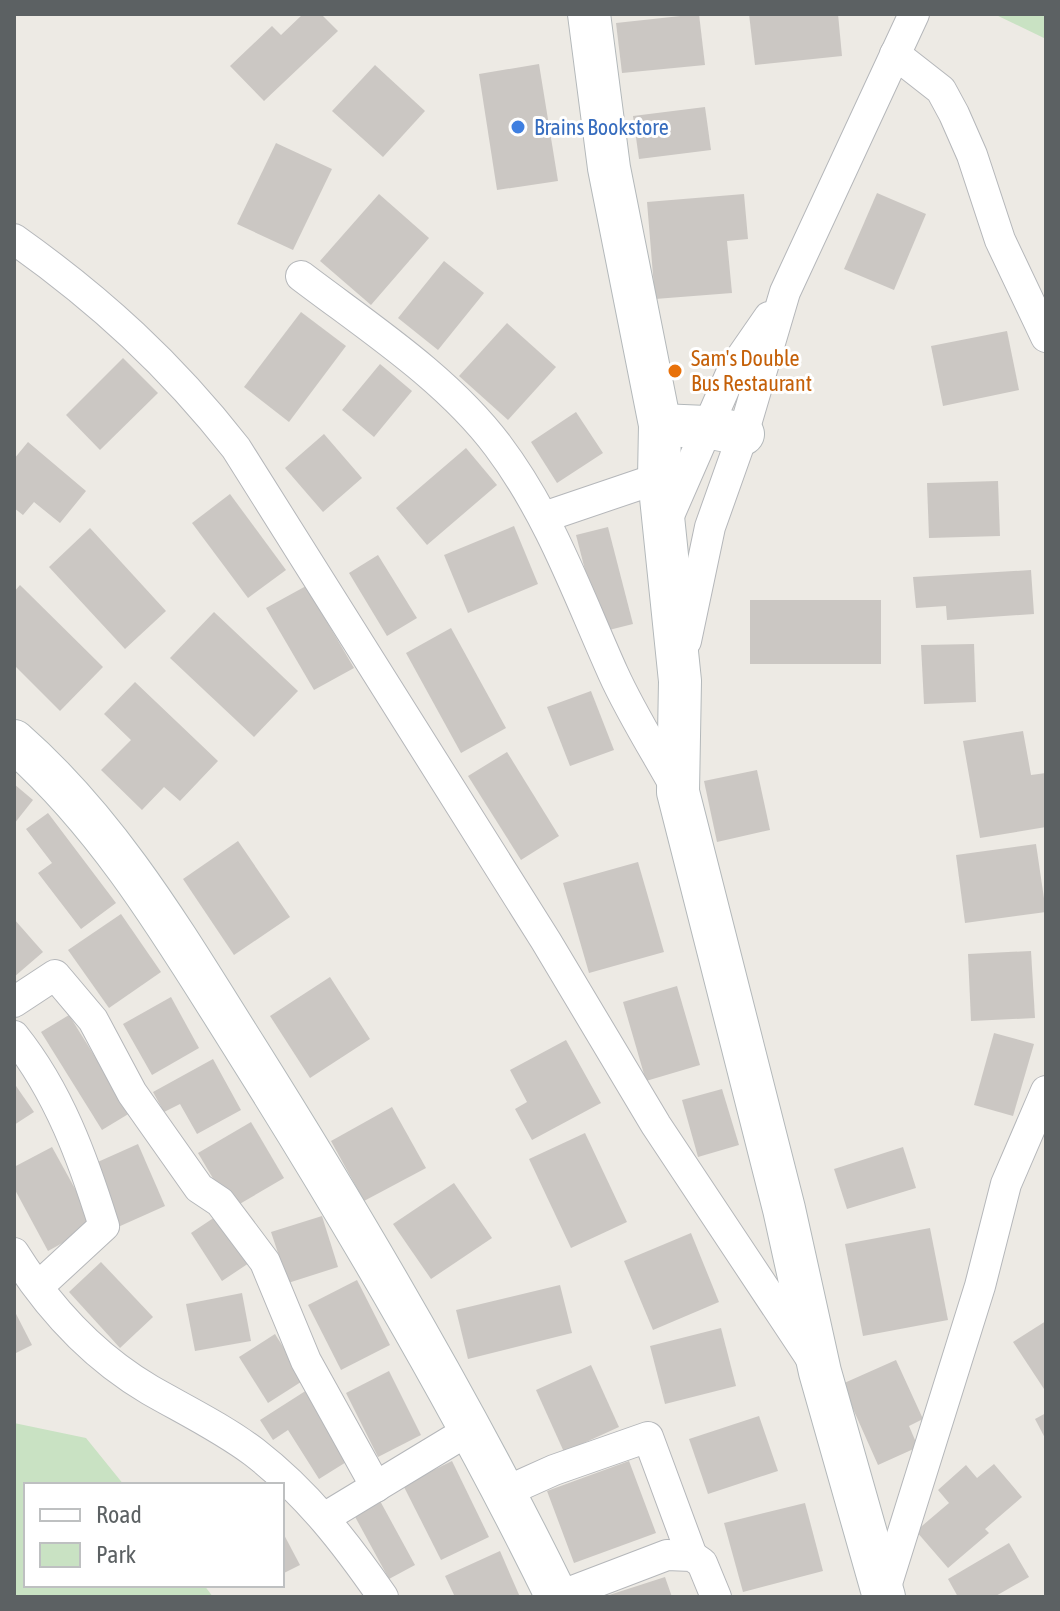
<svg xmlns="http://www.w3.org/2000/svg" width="1060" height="1611" font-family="'Asap Condensed',sans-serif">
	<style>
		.green { fill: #c9e2c3 }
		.building { fill: #cbc7c3 }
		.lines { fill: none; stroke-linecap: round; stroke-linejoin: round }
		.street-casing { stroke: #b5b7ba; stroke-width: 32 }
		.secondary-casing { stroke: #b3b8ba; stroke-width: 44 }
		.street { stroke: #fff; stroke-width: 30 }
		.secondary { stroke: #fff; stroke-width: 42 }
		.shop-dot { fill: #3f7fe0; stroke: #fff; stroke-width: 3 }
		.food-dot { fill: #e8710a; stroke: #fff; stroke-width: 3 }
		.labels { text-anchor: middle; stroke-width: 6; stroke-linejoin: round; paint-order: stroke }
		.shop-label { font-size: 22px; fill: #366cbe; stroke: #fff; text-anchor: start }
		.food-label { font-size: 22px; fill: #c56008; stroke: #fff; text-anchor: start }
	</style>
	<rect width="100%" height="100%" fill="#edeae4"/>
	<!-- green -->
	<g class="green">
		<path d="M994,14H1046V39Z"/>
		<path d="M14,1423L86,1438L124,1485H26V1585H204L213,1597H14Z"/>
	</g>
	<!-- building -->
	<g class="building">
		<path d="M303,14H321L338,31L264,101L230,66L272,26L281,35Z"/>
		<path d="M699,14L705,65L622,73L616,23Z"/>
		<path d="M749,14H838L842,56L755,65Z"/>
		<path d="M539,64L558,181L497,190L479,74Z"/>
		<path d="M375,65L425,111L383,157L332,111Z"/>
		<path d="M705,107L711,150L639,159L633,116Z"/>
		<path d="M276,143L332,169L293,250L237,224Z"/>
		<path d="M877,193L926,214L894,290L844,269Z"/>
		<path d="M379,194L429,238L371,305L320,261Z"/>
		<path d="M744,194L748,239L727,241L732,293L655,299L647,202Z"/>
		<path d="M444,261L484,293L438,350L398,318Z"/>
		<path d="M301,312L346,346L289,422L244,387Z"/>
		<path d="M507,323L556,367L508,420L459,376Z"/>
		<path d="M1007,331L1019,390L943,406L931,346Z"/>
		<path d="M123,358L158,393L100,450L66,415Z"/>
		<path d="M380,364L412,391L374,437L342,410Z"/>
		<path d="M576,412L603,453L557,483L531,442Z"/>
		<path d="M324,434L362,478L323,512L285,468Z"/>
		<path d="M28,442L86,491L60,523L34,502L23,515L14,508V459Z"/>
		<path d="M466,448L497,485L427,545L396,508Z"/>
		<path d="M998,481L1000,536L929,538L927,483Z"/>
		<path d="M230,494L286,570L248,598L192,523Z"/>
		<path d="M514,526L538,584L468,613L444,555Z"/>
		<path d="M608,527L633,624L601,632L576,535Z"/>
		<path d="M90,528L166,611L125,649L49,567Z"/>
		<path d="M378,555L417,618L387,636L349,573Z"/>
		<path d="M1031,570L1034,614L947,620L946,606L916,608L913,577Z"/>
		<path d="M20,585L103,667L60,711L14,665V592Z"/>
		<path d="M306,586L354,668L314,690L266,608Z"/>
		<rect x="750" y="600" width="131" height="64"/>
		<path d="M214,612L298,691L254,737L170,658Z"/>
		<path d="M451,628L506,728L461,753L406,653Z"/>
		<path d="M974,644L976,702L924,704L921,645Z"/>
		<path d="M135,682L218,761L180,801L164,787L142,810L101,770L131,740L104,714Z"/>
		<path d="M591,691L614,750L570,766L547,707Z"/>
		<path d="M1023,731L1031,775L1046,773V827L980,838L963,741Z"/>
		<path d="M507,752L559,836L521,860L468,776Z"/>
		<path d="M757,770L770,830L717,842L704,781Z"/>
		<path d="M14,784L33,800L14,824Z"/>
		<path d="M48,813L116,903L81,929L38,873L52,863L26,829Z"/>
		<path d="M238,841L290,917L234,955L183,879Z"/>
		<path d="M1036,844L1046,912L965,923L956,855Z"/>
		<path d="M638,862L664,952L589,973L563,883Z"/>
		<path d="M121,914L161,972L109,1008L68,950Z"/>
		<path d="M14,919L43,952L14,977Z"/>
		<path d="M1031,951L1035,1018L971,1021L968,954Z"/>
		<path d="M330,977L370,1039L310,1078L270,1016Z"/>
		<path d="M677,986L700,1065L646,1081L623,1002Z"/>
		<path d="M171,997L199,1048L152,1075L123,1024Z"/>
		<path d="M69,1015L130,1113L102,1130L41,1032Z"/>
		<path d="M994,1033L1034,1044L1013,1116L974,1105Z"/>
		<path d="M566,1040L601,1103L532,1140L515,1109L527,1102L510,1070Z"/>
		<path d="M213,1059L241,1110L197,1134L180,1104L164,1112L153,1092Z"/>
		<path d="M14,1083L34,1112L14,1125Z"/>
		<path d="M722,1089L739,1145L698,1157L682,1100Z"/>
		<path d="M392,1107L426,1168L364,1201L331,1141Z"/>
		<path d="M251,1122L284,1178L231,1209L198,1153Z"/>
		<path d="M585,1133L627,1222L571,1248L529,1159Z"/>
		<path d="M138,1144L165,1206L118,1227L91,1165Z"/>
		<path d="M52,1147L95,1225L48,1251L14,1188V1167Z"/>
		<path d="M903,1147L916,1188L847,1209L834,1169Z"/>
		<path d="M454,1183L492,1238L431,1279L393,1224Z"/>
		<path d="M221,1213L252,1261L222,1281L191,1233Z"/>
		<path d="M322,1216L338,1267L288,1283L271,1232Z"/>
		<path d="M930,1228L948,1320L863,1336L845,1244Z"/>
		<path d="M691,1233L719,1302L653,1330L624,1261Z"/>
		<path d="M101,1262L153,1317L120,1348L69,1292Z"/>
		<path d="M357,1280L390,1345L341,1370L308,1305Z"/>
		<path d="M560,1285L572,1333L468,1359L456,1310Z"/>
		<path d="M242,1293L251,1341L195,1351L186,1304Z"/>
		<path d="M14,1310L32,1345L14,1354Z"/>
		<path d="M1046,1321V1388L1044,1389L1013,1342Z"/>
		<path d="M721,1328L736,1386L665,1404L650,1346Z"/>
		<path d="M275,1334L304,1380L268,1403L239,1357Z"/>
		<path d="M896,1360L923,1419L909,1426L918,1447L878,1465L842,1384Z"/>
		<path d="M591,1365L619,1427L564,1452L536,1390Z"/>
		<path d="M389,1371L421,1435L378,1457L346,1393Z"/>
		<path d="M307,1390L351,1459L319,1479L288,1430L273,1440L260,1420Z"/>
		<path d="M1046,1413V1440L1035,1419Z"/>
		<path d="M759,1416L778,1471L708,1494L689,1439Z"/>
		<path d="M452,1461L489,1537L441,1560L403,1485Z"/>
		<path d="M629,1461L656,1533L574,1563L547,1491Z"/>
		<path d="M994,1464L1022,1497L985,1529L989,1533L948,1568L916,1531L949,1503L938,1490L966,1465L977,1478Z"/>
		<path d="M379,1499L415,1565L389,1579L353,1513Z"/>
		<path d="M805,1503L823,1571L743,1592L724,1523Z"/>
		<path d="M282,1531L300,1565L282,1574Z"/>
		<path d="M1009,1543L1029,1577L994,1597H958L948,1579Z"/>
		<path d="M500,1551L520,1597H455L445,1576Z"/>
		<path d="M665,1577L672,1597H607L606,1596Z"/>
	</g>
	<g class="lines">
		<defs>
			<g id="street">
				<path d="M895,54L941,90L954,114L972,155L1000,240L1046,337"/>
				<path d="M14,239C100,300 171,365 236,448L546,941L656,1125L810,1357"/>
				<path d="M301,276C368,327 447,378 498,446C550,515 578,595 613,673C631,713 656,752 677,790"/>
				<path d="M544,517L659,478"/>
				<path d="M667,520L733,369L769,317"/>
				<path d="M686,641L710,527L743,434L785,292L914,14"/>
				<path d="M14,1002L55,975L93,1020L132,1093L199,1188L220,1202L265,1262L306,1361L376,1487"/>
				<path d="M14,1036C59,1092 83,1159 104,1226L39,1286"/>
				<path d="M14,1253C48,1307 94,1357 150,1390C185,1410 222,1428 254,1452C307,1493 345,1542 383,1597"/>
				<path d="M505,1492L554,1470L648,1437L692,1556"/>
				<path d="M324,1518L471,1429"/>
				<path d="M883,1596L980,1286L1006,1184L1046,1091"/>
				<path d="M557,1597L667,1555L692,1556L702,1563L716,1597"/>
			</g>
			<g id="secondary">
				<path d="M589,14L609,168L660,425L659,478L680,681L678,792L784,1209L820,1372L884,1597"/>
				<path d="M660,425L706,427L743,434"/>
				<path d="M14,741C112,827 177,940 246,1049C358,1227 465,1409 557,1597"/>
			</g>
		</defs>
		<!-- street casing -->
		<use href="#street" class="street-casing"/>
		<!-- secondary casing -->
		<use href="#secondary" class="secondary-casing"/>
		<!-- street -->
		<use href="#street" class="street"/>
		<!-- secondary -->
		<use href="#secondary" class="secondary"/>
	</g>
	<!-- markers -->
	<circle class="shop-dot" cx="518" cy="127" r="8"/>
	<circle class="food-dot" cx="675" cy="371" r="8"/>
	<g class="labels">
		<!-- shop labels -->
		<g class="shop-label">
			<text x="534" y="135">Brains Bookstore</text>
		</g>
		<!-- food labels -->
		<g class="food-label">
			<text x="691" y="366">Sam's Double<tspan x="691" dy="25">Bus Restaurant</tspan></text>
		</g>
	</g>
	<!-- border -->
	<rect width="1060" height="1611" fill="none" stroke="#5c6163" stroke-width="32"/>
	<!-- legend -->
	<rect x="24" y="1483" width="260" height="104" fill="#ffffff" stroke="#bec0c1" stroke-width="2"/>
	<rect x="40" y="1509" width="40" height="12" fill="#ffffff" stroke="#bec0c1" stroke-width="2"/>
	<text x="96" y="1523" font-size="24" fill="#5c6163">Road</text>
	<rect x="40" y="1543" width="40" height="24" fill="#c9e2c3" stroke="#bec0c1" stroke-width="2"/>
	<text x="96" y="1563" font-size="24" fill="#5c6163">Park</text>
</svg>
